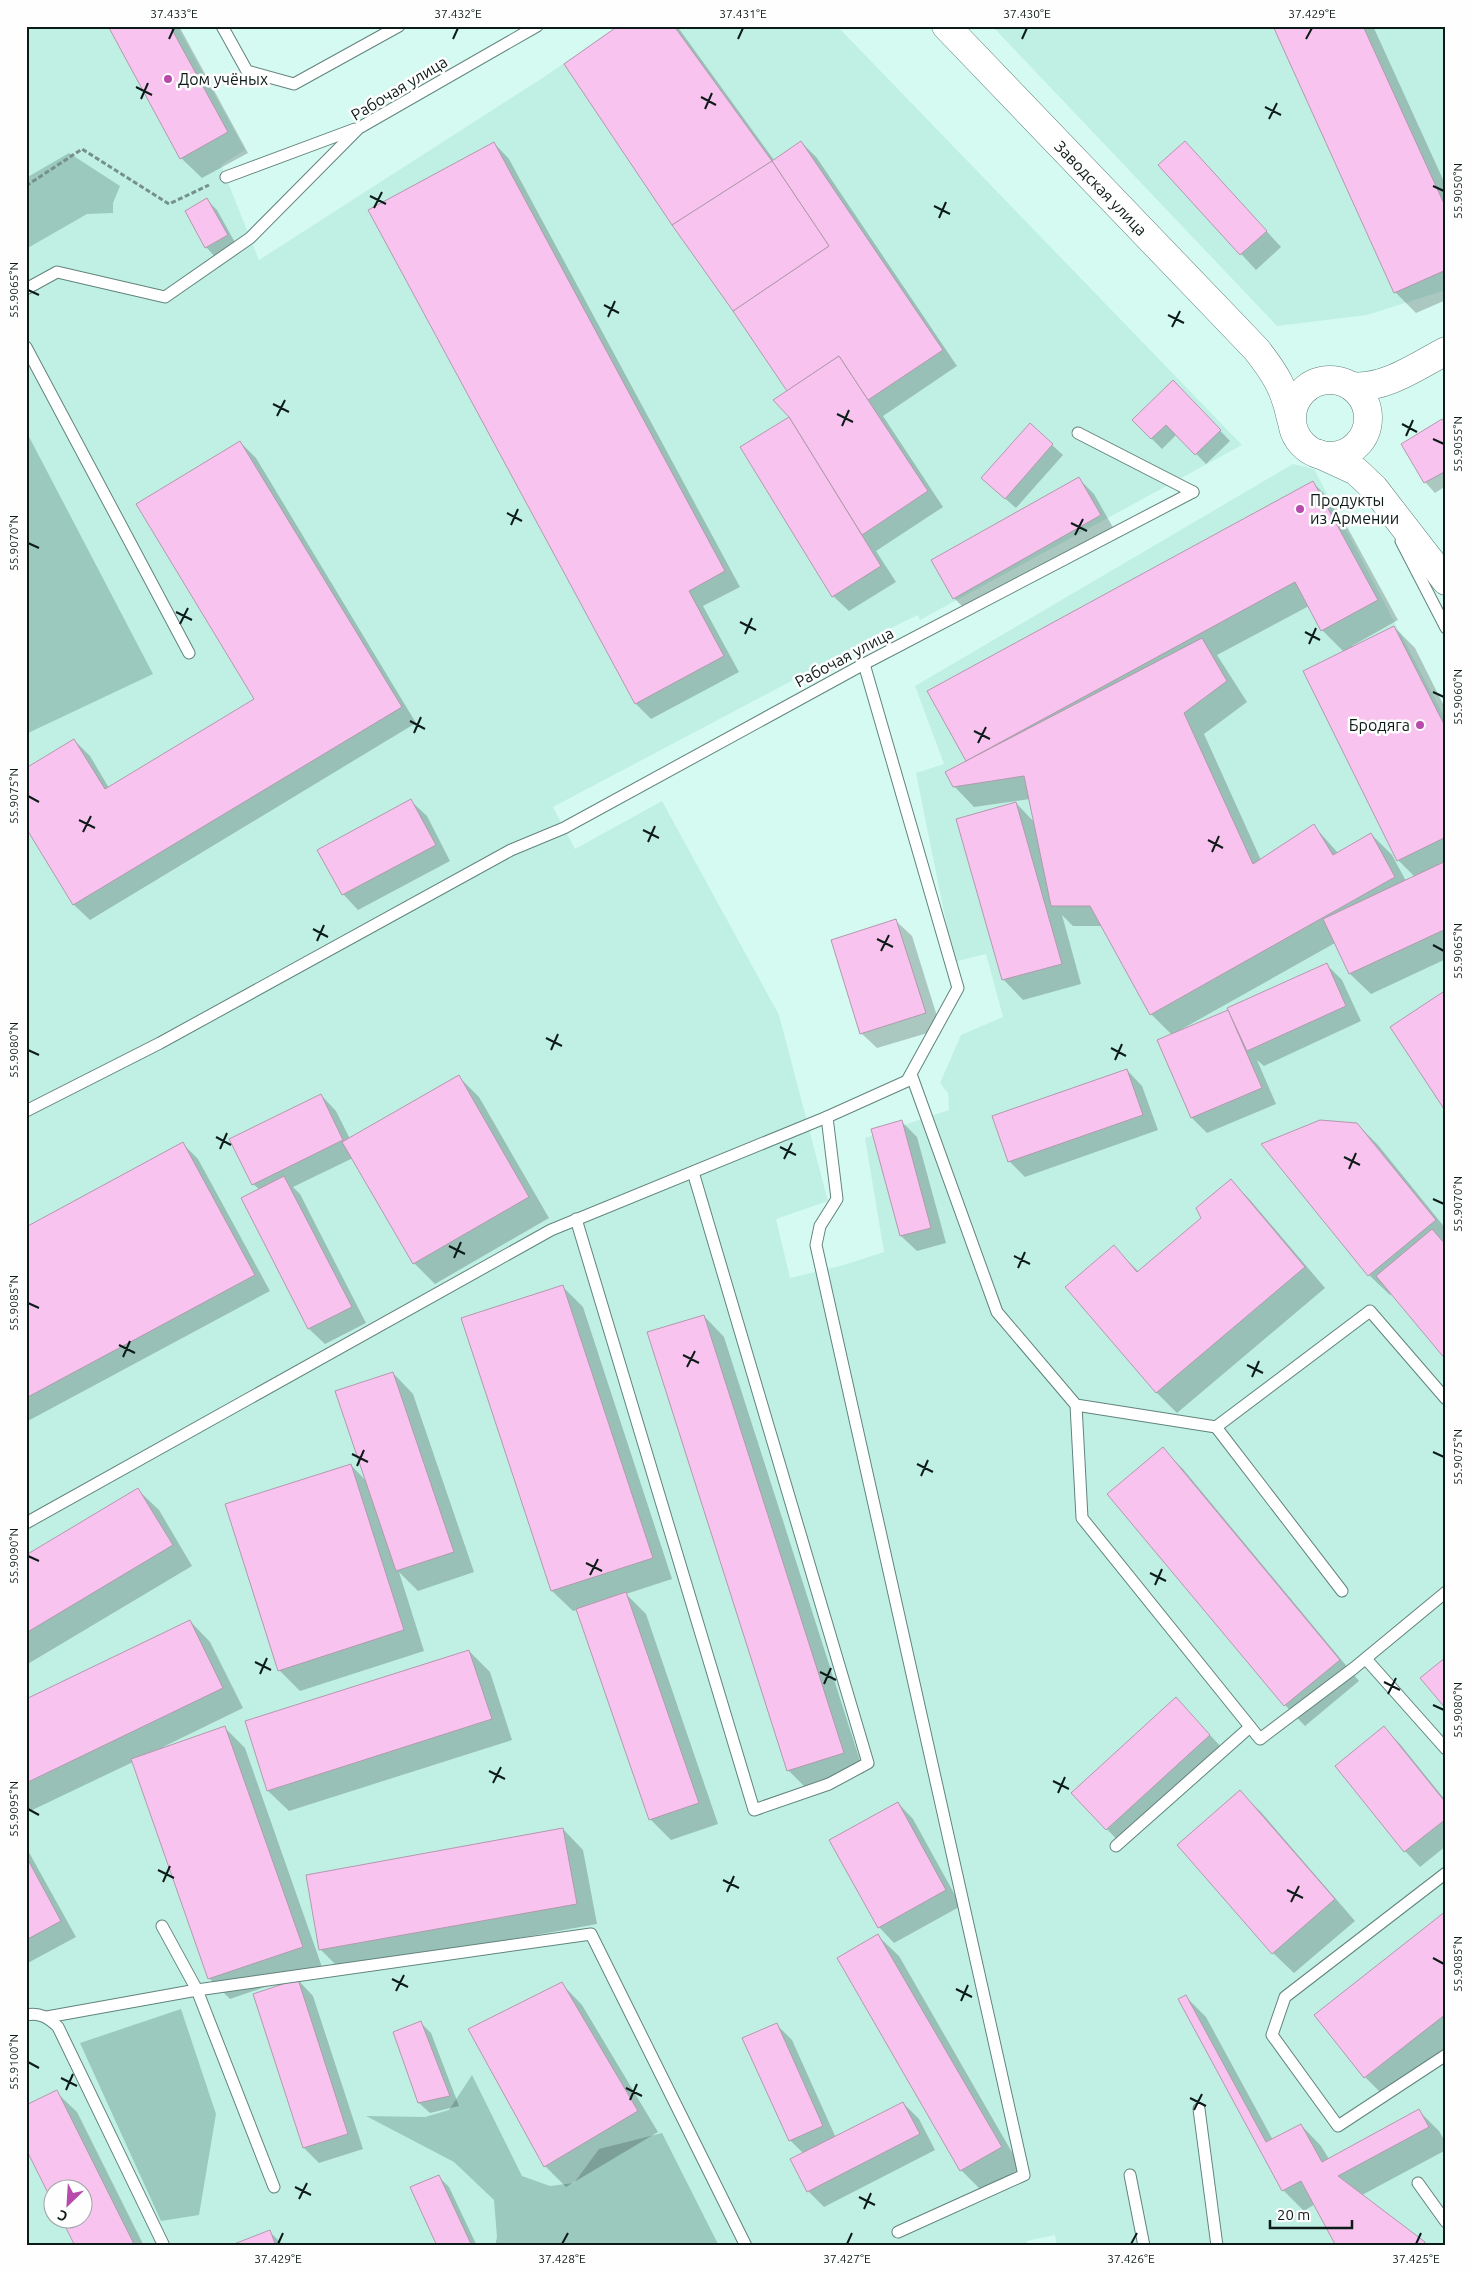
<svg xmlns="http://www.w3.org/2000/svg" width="1472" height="2272" font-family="Ubuntu,sans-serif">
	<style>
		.built { fill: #c0f0e4; fill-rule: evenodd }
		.green { fill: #9bc9be }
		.shadow { fill: #0003; fill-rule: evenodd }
		.building { fill: #f8c4ef; stroke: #b299ad }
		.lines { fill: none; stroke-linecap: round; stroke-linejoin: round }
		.service-casing { stroke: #61847c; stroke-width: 13 }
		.tertiary-casing { stroke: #61847c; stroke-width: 29 }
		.path { stroke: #76908a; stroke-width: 3; stroke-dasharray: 5 2.5; stroke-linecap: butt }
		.service { stroke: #fff; stroke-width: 11 }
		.tertiary { stroke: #fff; stroke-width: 28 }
		.ticks { fill: none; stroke: #0d1b18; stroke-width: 2 }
		.poi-dot { fill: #b74aaa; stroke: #fefefe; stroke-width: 2 }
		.labels { text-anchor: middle; stroke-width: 5; stroke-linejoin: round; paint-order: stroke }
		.poi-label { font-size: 16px; fill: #0d1b18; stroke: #fefefe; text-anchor: start }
		.street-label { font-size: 16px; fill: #0d1b18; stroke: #fefefe }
		.neatline { fill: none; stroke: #0d1b18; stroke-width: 2 }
		.ticks-label { font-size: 12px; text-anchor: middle; fill: #0d1b18 }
	</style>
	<rect width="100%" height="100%" fill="#d5faf1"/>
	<!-- built -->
	<g class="built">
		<path d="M26,26H177L245,150L221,165L259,260L544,77L618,26H837L1242,445L920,620L918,615L903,622L553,807L575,849L662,801L779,1015L828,1201L776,1219L790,1278L844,1265L884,1252L865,1138L949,1110L948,1093L940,1083L961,1035L1003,1017L986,954L954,962L916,773L944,764L915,686L1293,464L1314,469L1446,720V2246H1057L1055,2235L1027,2241V2246H26ZM52,2190H82V2220H52Z"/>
		<path d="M992,26H1446V290L1367,315L1277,326Z"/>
	</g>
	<!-- green -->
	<g class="green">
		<path d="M69,153L120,186L113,203V213L87,214L26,249V178Z"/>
		<path d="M26,431L153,674L26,734Z"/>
		<path d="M181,2009L216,2114L199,2215L161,2221L80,2043Z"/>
		<path d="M472,2075L522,2176L550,2186L574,2183L599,2149L662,2133L719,2246H495L497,2237L494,2200L454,2162L366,2116L425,2117L449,2110Z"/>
	</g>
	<!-- shadow -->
	<g class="shadow">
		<path d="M109,26H179L248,153L202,178L181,158Z"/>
		<path d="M621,26H677L774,160L801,142L817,158L957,366L883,416L943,507L876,551L896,582L849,611L833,596L742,448L791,417L789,391Z"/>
		<path d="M1274,26H1373L1446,186V300L1416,313L1395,292Z"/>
		<path d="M494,143L509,159L740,587L703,606L739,672L651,719L636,704L369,210Z"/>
		<path d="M1200,158L1281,247L1256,270L1159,165Z"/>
		<path d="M207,200L217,210L237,246L216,258L206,247L186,212Z"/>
		<path d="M1183,392L1230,441L1206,464L1177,434L1162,449L1133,420Z"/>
		<path d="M1442,421L1446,425V486L1435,493L1425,482Z"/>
		<path d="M1030,425L1063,455L1016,508L993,488Z"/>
		<path d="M240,442L256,458L416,723L90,920L74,905L26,825L74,740L90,756L109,788L256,700Z"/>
		<path d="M1078,478L1094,494L1115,531L970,614L954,598L933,561Z"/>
		<path d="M1313,483L1334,503L1398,620L1352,646L1353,647L1394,627L1415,648L1446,710V959L1371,994L1350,974L1335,943L1182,1029L1183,1030L1228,1011L1326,964L1342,980L1361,1021L1264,1066L1257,1060L1276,1104L1207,1133L1192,1118L1172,1035L1151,1014L1102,926H1073L1062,915L1081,984L1023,1000L1003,979L1016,803L1035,823L1030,799L974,807L954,786L968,762L929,691ZM1309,606L1322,630L1344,652L1398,860L1415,877L1406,881L1392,855L1371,834L1338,853L1314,826L1261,860L1204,734L1247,702L1217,655Z"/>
		<path d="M411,801L427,816L450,861L358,910L343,894Z"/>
		<path d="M896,921L912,936L941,1029L877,1048L861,1033Z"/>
		<path d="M1127,1070L1142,1086L1158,1130L1025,1177L1009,1161Z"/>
		<path d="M458,1076L479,1097L549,1218L435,1284L414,1263L353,1158L293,1187L300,1194L366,1323L325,1344L309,1329L243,1199L260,1190L253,1184L321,1095L336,1111L350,1139Z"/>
		<path d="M902,1122L917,1137L946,1243L917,1251L901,1236Z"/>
		<path d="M1357,1124L1378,1145L1446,1229V1358L1392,1293L1390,1295L1369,1275Z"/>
		<path d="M183,1144L198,1159L270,1291L26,1422V1228Z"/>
		<path d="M1231,1180L1251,1201L1325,1288L1177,1413L1157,1393L1067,1287L1114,1247L1139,1272L1202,1218Z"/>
		<path d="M562,1286L583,1307L672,1579L626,1594L646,1614L718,1824L671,1840L650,1819L578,1610L573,1611L552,1591L463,1319Z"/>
		<path d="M704,1316L724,1337L864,1773L809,1791L788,1770Z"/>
		<path d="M393,1373L413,1394L474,1572L418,1591L399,1572L424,1651L300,1691L279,1670L351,1465L367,1482Z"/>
		<path d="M1163,1449L1183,1469L1359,1681L1305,1726L1285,1705Z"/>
		<path d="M138,1490L159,1510L192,1566L26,1665V1557Z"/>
		<path d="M190,1621L210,1642L243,1708L163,1747V1749L225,1728L245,1748L322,1967L230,1999L209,1978L133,1762L26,1813V1700Z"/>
		<path d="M469,1651L490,1672L512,1740L289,1811L268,1791Z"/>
		<path d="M1176,1699L1225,1751L1122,1845L1073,1793Z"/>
		<path d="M1384,1728L1400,1744L1446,1801V1846L1420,1867L1405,1851Z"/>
		<path d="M1240,1792L1261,1812L1355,1921L1294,1973L1273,1953L1179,1845Z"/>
		<path d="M898,1803L913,1819L961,1906L894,1943L879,1927Z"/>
		<path d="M563,1829L583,1850L597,1924L341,1970L321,1950L307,1876Z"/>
		<path d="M26,1847L76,1937L26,1964Z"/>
		<path d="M1446,1912V2050L1386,2098L1365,2077Z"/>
		<path d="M878,1936L899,1956L1021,2168L982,2191L961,2170L838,1958Z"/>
		<path d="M298,1980L313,1996L363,2149L319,2163L304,2148Z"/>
		<path d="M562,1984L582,2005L658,2132L566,2187L545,2166L470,2030Z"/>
		<path d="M1186,1997L1206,2017L1273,2140L1301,2125L1321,2146L1329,2159L1419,2111L1439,2131L1446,2143V2150L1362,2195L1428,2246H1337L1315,2204L1304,2211L1283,2190Z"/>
		<path d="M420,2022L431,2033L459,2106L430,2113L419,2103L395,2033Z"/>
		<path d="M776,2024L792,2040L836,2138L903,2103L919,2119L935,2150L824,2207L808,2191L792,2160L804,2154L790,2140Z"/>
		<path d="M56,2092L77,2112L144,2246H77L63,2220H82V2190H52V2198L26,2146Z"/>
		<path d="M439,2177L449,2187L477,2246H439Z"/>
		<path d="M270,2232L284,2246H236Z"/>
	</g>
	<!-- building -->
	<g class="building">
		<path d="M108,26H170L228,132L180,159Z"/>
		<path d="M618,26H674L772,161L672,225L564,64Z"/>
		<path d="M1273,26H1363L1446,208V270L1394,293Z"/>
		<path d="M801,141L943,350L868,400L839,356L787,391L733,311L829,246L772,161Z"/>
		<path d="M1185,141L1267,231L1240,255L1158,165Z"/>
		<path d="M494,142L725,571L689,591L724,656L635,704L368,210Z"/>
		<path d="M772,161L829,246L733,311L672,225Z"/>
		<path d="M207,198L228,235L205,248L185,211Z"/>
		<path d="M839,356L928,491L862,535L789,417L773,400Z"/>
		<path d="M1173,380L1221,430L1195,455L1166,425L1151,439L1132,420Z"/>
		<path d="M789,417L881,566L832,597L740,447Z"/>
		<path d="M1442,419L1446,425V471L1424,483L1401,444Z"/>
		<path d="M1030,423L1053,444L1005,499L981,478Z"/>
		<path d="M240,441L402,707L73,905L26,828V768L74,739L105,789L254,699L136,504Z"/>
		<path d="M1079,477L1101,515L953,599L931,560Z"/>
		<path d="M1313,481L1378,600L1321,631L1295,582L966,761L927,691Z"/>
		<path d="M1394,626L1446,728V837L1397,861L1303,671Z"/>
		<path d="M1202,638L1227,681L1184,713L1253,864L1314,824L1333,855L1371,833L1395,877L1150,1015L1090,906H1051L1024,776L953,787L945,772Z"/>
		<path d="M411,799L436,845L342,895L317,850Z"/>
		<path d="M1016,802L1062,964L1002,980L956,819Z"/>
		<path d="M1446,861V929L1349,974L1323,919Z"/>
		<path d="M896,919L926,1013L860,1034L831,940Z"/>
		<path d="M1327,963L1346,1006L1247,1051L1227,1008Z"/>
		<path d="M1446,990V1112L1390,1027Z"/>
		<path d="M1228,1010L1262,1088L1191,1118L1157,1040Z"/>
		<path d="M1127,1069L1143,1115L1008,1162L992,1116Z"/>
		<path d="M459,1075L529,1197L413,1264L342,1142Z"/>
		<path d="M321,1094L343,1140L252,1185L229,1139Z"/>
		<path d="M902,1120L931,1228L900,1236L871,1129Z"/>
		<path d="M1320,1120L1357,1123L1436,1220L1368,1276L1261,1144Z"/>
		<path d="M183,1142L255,1275L26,1398V1227Z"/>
		<path d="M284,1176L352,1307L308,1329L241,1198Z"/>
		<path d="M1231,1179L1305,1267L1156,1393L1065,1287L1114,1245L1137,1272L1201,1218L1196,1208Z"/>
		<path d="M1432,1229L1446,1245V1360L1376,1276Z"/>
		<path d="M563,1285L653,1558L551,1591L461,1318Z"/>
		<path d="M704,1315L844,1753L787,1771L647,1332Z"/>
		<path d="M393,1372L454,1552L396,1571L335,1391Z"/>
		<path d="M1163,1447L1340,1660L1284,1706L1107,1494Z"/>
		<path d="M351,1464L404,1630L278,1671L225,1504Z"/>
		<path d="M138,1488L173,1545L26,1633V1555Z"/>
		<path d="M626,1592L699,1803L649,1820L576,1609Z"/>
		<path d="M190,1620L223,1688L26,1783V1699Z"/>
		<path d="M469,1650L492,1719L267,1791L245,1721Z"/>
		<path d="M1446,1657V1709L1420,1678Z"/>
		<path d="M1176,1697L1210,1735L1106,1830L1071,1793Z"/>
		<path d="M225,1726L303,1947L208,1979L131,1759Z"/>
		<path d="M1384,1726L1446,1803V1819L1404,1852L1335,1766Z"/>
		<path d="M1240,1790L1335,1899L1272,1954L1177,1845Z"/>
		<path d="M898,1802L946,1890L878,1928L829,1840Z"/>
		<path d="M563,1828L577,1904L319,1950L306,1875Z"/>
		<path d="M26,1856L61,1921L26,1940Z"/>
		<path d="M1446,1911V2014L1364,2078L1314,2015Z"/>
		<path d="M878,1934L1002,2147L960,2171L837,1958Z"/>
		<path d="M298,1979L348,2134L303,2148L253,1994Z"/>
		<path d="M562,1982L638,2111L544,2167L468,2029Z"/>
		<path d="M1186,1995L1266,2142L1301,2124L1322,2162L1419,2109L1429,2127L1338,2176L1425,2242L1422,2246H1336L1301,2181L1282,2191L1178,1999Z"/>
		<path d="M421,2021L450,2096L418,2103L393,2032Z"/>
		<path d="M777,2023L823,2126L789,2141L742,2038Z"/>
		<path d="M57,2090L135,2246H75L62,2220H82V2190H52V2201L26,2149V2105Z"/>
		<path d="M903,2102L920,2134L807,2192L790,2159Z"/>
		<path d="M439,2175L472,2246H437L410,2187Z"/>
		<path d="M270,2230L276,2246H235L234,2244Z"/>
	</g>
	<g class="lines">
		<defs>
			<g id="service">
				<path d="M222,26L247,71L294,84L399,26"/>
				<path d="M226,177L355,129"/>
				<path d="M26,289L57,272L165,297L250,238L359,128L537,26"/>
				<path d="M26,347L189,653"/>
				<path d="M1078,433L1193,492"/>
				<path d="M1401,541L1446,628"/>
				<path d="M864,664L958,988L907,1081L827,1117L837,1199L820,1226L816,1245L1024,2175L898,2232"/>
				<path d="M911,1074L997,1312L1076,1405L1216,1427L1370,1311L1446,1399"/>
				<path d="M26,1111L160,1043L511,850L564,828L864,664L1193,492"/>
				<path d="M576,1219L754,1810L829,1784L868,1763L693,1172"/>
				<path d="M1076,1405L1082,1518L1260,1739L1354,1668L1446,1592"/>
				<path d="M1216,1427L1342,1591"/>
				<path d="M26,1523L551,1230L827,1117"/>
				<path d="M1366,1659L1446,1749"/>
				<path d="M1116,1846L1250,1727"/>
				<path d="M1446,1873L1285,1997L1272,2035L1338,2126L1446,2055"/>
				<path d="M162,1926L197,1990L591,1934L746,2246"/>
				<path d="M26,2015C40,2012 49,2018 58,2027L164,2246"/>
				<path d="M47,2017L197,1990L274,2187"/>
				<path d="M1199,2109L1217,2246"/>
				<path d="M1130,2175L1144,2246"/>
				<path d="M1418,2183L1446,2222"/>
			</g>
			<g id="tertiary">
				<path d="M946,26L1256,349C1275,373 1285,389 1291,419"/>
				<circle cx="1330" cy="418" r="38"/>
				<path d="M1351,386C1384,390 1417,366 1446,351"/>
				<path d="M1319,454L1356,471L1374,488L1446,581"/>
			</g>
		</defs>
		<!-- service casing -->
		<use href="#service" class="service-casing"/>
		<!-- tertiary casing -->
		<use href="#tertiary" class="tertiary-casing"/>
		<!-- path -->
		<path class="path" d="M26,186L82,149L169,204L209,185"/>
		<!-- service -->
		<use href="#service" class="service"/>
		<!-- tertiary -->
		<use href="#tertiary" class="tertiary"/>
	</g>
	<!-- ticks -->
	<path class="ticks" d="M169,39L174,28M453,39L458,28M738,39L743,28M1022,39L1027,28M1306,39L1312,28M136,87L152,95M701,97L716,105M141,99L148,83M1265,107L1281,115M705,109L712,93M1269,119L1277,103M1433,186L1444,191M370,196L386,204M934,206L950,214M374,208L382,192M939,218L946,202M28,290L39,295M604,305L619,313M1168,315L1184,323M608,317L615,301M1172,327L1180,311M273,404L289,412M837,414L853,422M277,416L285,400M1402,424L1417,432M842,426L849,410M1406,436L1413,420M1433,439L1444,444M507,513L522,521M1071,523L1087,531M511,525L518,509M1075,535L1083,519M28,543L39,548M176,612L192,620M740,622L756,630M180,624L188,608M1305,632L1320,640M745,634L752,618M1309,644L1316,628M1433,692L1444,697M410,721L425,729M974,731L990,739M414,733L421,717M978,743L986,727M28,796L39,802M79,820L95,828M643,830L659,838M83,832L91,816M1208,840L1223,848M648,842L655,826M1212,852L1219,836M313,929L328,937M877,939L893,947M317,941L324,925M1433,945L1444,951M881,951L889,935M546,1038L562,1046M1111,1048L1126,1056M28,1050L39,1055M551,1050L558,1034M1115,1060L1122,1044M216,1137L231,1145M780,1147L796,1155M220,1149L227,1133M1344,1157L1360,1165M784,1159L792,1143M1349,1169L1356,1153M1433,1199L1444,1204M449,1246L465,1254M1014,1256L1030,1264M454,1258L461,1242M1018,1268L1025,1252M28,1303L39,1308M119,1345L135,1353M683,1355L699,1363M123,1357L130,1341M1247,1365L1263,1373M687,1367L695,1351M1252,1377L1259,1361M1433,1452L1444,1457M352,1454L368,1462M917,1464L933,1472M357,1466L364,1450M921,1476L928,1460M28,1556L39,1561M586,1563L602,1571M1150,1573L1166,1581M590,1575L598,1559M1155,1585L1162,1569M255,1662L271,1670M820,1672L836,1680M260,1674L267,1658M1384,1682L1400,1690M824,1684L831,1668M1388,1694L1396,1678M1433,1705L1444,1710M489,1771L505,1779M1053,1781L1069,1789M493,1783L501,1767M1058,1793L1065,1777M28,1809L39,1815M158,1870L174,1878M723,1880L739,1888M163,1882L170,1866M1287,1890L1303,1898M727,1892L734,1876M1291,1902L1299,1886M1433,1958L1444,1964M392,1979L408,1987M956,1989L972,1997M396,1991L404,1975M961,2001L968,1985M28,2062L39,2068M61,2078L77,2086M626,2088L642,2096M66,2090L73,2074M1190,2098L1206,2106M630,2100L637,2084M1194,2110L1202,2094M295,2187L311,2195M859,2197L875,2205M299,2199L307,2183M864,2209L871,2193M278,2244L283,2233M562,2244L568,2233M847,2244L852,2233M1131,2244L1137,2233M1416,2244L1421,2233"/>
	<!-- markers -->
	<g class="poi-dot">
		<circle cx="168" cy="79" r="5"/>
		<circle cx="1300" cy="509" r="5"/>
		<circle cx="1420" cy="725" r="5"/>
	</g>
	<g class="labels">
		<!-- poi labels -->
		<g class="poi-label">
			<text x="178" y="85">Дом учёных</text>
			<text x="1310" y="506">Продукты<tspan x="1310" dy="18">из Армении</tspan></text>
			<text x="1410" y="731" text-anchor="end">Бродяга</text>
		</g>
		<!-- street labels -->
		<g class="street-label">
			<text transform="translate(399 88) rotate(-31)" y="6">Рабочая улица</text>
			<text transform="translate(1101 188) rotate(46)" y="6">Заводская улица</text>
			<text transform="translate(844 657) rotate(-28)" y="6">Рабочая улица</text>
		</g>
	</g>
	<!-- border -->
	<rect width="1472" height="2272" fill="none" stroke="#fefefe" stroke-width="55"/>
	<!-- north arrow -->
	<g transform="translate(68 2204) rotate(205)"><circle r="24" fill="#fefefe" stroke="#9ea3a2"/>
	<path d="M0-4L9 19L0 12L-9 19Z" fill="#b74aaa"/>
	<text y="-8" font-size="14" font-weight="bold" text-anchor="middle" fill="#0d1b18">С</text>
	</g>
	<!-- scale -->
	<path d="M1270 2220v8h82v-8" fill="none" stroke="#0d1b18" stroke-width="2.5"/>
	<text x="1277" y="2220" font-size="15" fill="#0d1b18" stroke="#fefefe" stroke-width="4" paint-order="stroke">20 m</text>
	<rect x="28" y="28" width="1416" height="2216" class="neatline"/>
	<g class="ticks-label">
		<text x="174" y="18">37.433°E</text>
		<text x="458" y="18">37.432°E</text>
		<text x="743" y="18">37.431°E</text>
		<text x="1027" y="18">37.430°E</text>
		<text x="1312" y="18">37.429°E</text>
		<text transform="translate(1458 191) rotate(-90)" y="4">55.9050°N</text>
		<text transform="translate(14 290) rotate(-90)" y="4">55.9065°N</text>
		<text transform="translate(1458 444) rotate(-90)" y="4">55.9055°N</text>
		<text transform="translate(14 543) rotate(-90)" y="4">55.9070°N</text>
		<text transform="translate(1458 697) rotate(-90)" y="4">55.9060°N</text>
		<text transform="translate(14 796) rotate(-90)" y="4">55.9075°N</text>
		<text transform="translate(1458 951) rotate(-90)" y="4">55.9065°N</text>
		<text transform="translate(14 1050) rotate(-90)" y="4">55.9080°N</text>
		<text transform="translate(1458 1204) rotate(-90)" y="4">55.9070°N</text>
		<text transform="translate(14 1303) rotate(-90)" y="4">55.9085°N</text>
		<text transform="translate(1458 1457) rotate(-90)" y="4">55.9075°N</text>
		<text transform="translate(14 1556) rotate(-90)" y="4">55.9090°N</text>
		<text transform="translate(1458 1710) rotate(-90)" y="4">55.9080°N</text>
		<text transform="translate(14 1809) rotate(-90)" y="4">55.9095°N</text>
		<text transform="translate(1458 1964) rotate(-90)" y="4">55.9085°N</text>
		<text transform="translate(14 2062) rotate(-90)" y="4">55.9100°N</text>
		<text x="278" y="2263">37.429°E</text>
		<text x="562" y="2263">37.428°E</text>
		<text x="847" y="2263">37.427°E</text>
		<text x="1131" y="2263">37.426°E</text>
		<text x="1416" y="2263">37.425°E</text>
	</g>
</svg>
